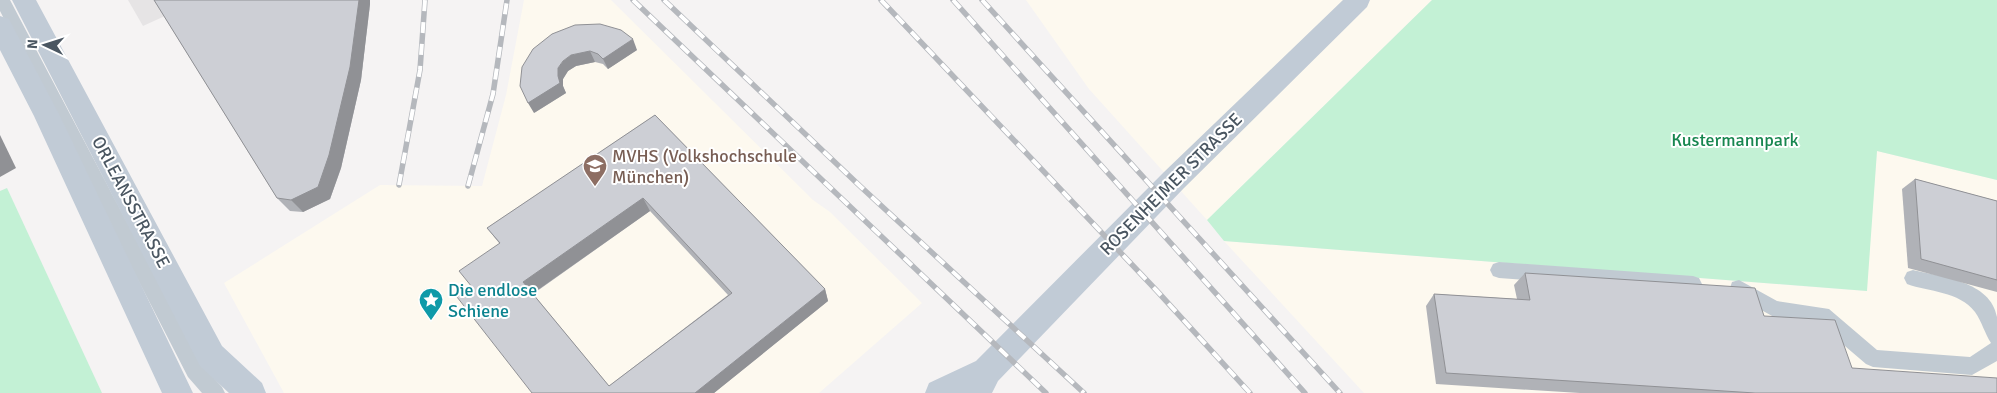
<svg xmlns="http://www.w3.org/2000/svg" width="1997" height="393" font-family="Signika,sans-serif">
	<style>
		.commercial { fill: #fdf9ef }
		.education { fill: #e6e4e5 }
		.green { fill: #c3f1d5 }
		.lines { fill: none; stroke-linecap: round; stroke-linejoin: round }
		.lane { fill: #c1cad2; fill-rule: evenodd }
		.secondary { fill: #c1cbd6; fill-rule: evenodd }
		.rail-casing { stroke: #b5b8bd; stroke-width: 5.5 }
		.rail { stroke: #fff; stroke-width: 4; stroke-dasharray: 11; stroke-linecap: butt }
		.wall { fill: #b0b2b7; fill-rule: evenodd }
		.shaded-wall { fill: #909195 }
		.building { fill: #cdcfd5; stroke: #909195; fill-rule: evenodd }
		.labels { text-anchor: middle; stroke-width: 4; stroke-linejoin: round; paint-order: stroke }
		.park-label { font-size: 18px; fill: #17864f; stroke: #fff }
		.education-label { font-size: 18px; fill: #785e54; stroke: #fff; text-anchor: start }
		.street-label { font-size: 18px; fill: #4a5661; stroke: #fff }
		.culture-label { font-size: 18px; fill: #0d838f; stroke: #fff; text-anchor: start }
	</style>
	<rect width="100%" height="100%" fill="#f5f3f3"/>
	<!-- commercial -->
	<g class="commercial">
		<path d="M524,0H611L813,200L830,212L922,303L819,393H284L224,283L380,185L482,186L506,95Z"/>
		<path d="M1026,0H1432L1207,220L1089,89Z"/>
		<path d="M1877,151L1997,180V393H1364L1224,241L1866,291Z"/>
	</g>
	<!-- education -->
	<path class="education" d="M128,0H200L143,26Z"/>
	<!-- green -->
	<g class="green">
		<path d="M1432,0H1997V180L1877,151L1867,291L1224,241L1207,220Z"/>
		<path d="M7,188L102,393H0V191Z"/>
	</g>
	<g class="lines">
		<!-- lane -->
		<g class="lane">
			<path d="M0,0H10L202,365L222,387L225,393H202L188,377L0,11Z"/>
			<path d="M1499,262L1693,276L1699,278L1702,284L1699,290L1693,292L1499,278L1493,276L1490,270L1493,264Z"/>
			<path d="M1913,270C1941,277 1991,281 1997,317C1997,331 1997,347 1997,361L1972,375L1873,367L1866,364L1818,323L1774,317L1732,294L1730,288L1732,282L1739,280L1777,301L1829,309L1877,350L1970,357L1991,343C1985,334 1982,322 1975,312C1959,291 1929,292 1907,284L1904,278L1907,272Z"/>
		</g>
		<!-- secondary -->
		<g class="secondary">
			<path d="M12,0H36L222,346L262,383L266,393H229L200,366Z"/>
			<path d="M1343,0H1370L1367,7L1184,188L998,381L992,393H925L929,383L976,361L1164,172Z"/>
			<path d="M0,16L9,19L60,116L193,393H162L34,116L0,50Z"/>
		</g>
		<defs>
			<g id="rail">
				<path d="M633,0L1046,393"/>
				<path d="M664,0L861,187L1084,393"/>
				<path d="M881,0L1157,291L1250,393"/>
				<path d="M953,0L1305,393"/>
				<path d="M982,0L1340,393"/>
				<path d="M399,185L420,70L425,0"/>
				<path d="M468,186L493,94L507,0"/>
			</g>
		</defs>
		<!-- rail casing -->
		<use href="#rail" class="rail-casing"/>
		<!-- rail -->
		<use href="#rail" class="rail"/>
	</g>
	<!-- wall -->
	<g class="wall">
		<path d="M154,0H370V4L361,80L341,168L330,199L303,212L290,211L277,198Z"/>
		<path d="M600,24L637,50L608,69L603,64L595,62L576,66L568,71L563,79V86L566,93L534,113Z"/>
		<path d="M655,115L825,289L828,301L714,393H532L499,243L487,228ZM650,211L728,295L609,386L533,294Z"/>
		<path d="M1915,179L1997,201V292L1908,268L1902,189Z"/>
		<path d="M1525,273L1764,316L1852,368L1997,393H1580L1436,384L1426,306L1434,294L1517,299L1514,285Z"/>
	</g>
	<!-- shaded-wall -->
	<g class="shaded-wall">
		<path d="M359,0H370V4L361,80L341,168L330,199L303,212L291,200Z"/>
		<path d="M633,39L637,50L608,69L603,59Z"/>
		<path d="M590,51L595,62L576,66L568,71L563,79V86L566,93L534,113L528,103L558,76V68L563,61L571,55Z"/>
		<path d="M0,135L16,168L0,177Z"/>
		<path d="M643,198L650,211L532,294L523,282Z"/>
		<path d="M825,289L828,301L714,393H695Z"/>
	</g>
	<!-- building -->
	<g class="building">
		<path d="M154,0H359L350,67L329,155L318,187L291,200L277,198Z"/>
		<path d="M600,24L621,30L633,39L603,59L598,54L590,51L571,55L563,61L558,68V76L560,83L528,103L520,86L522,67L533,49L552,34L575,25Z"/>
		<path d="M655,115L825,289L695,393H532L457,297L472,287L459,271L500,243L487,228ZM643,198L732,293L609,386L523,282Z"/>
		<path d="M1915,179L1997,201V280L1921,259Z"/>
		<path d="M1525,273L1755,288L1764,316L1835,320L1852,368L1997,378V393H1755L1446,373L1434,294L1530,300Z"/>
	</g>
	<!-- icons -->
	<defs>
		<symbol id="school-pin" viewBox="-11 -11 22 30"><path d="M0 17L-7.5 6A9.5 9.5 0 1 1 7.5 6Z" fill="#8d6e63" stroke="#fff"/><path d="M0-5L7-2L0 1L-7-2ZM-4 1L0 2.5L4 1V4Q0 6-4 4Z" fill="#fff"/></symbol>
		<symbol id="sight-pin" viewBox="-11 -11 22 30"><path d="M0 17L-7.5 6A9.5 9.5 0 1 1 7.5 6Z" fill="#0f9aa8" stroke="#fff"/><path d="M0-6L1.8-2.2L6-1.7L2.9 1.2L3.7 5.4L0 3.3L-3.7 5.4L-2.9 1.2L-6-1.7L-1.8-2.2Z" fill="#fff"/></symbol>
	</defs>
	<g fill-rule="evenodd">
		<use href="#school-pin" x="581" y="152" width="28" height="38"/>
		<use href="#sight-pin" x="417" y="286" width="28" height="38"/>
	</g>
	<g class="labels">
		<!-- park labels -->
		<g class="park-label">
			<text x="1735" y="146">Kustermannpark</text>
		</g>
		<!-- education labels -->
		<g class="education-label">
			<text x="612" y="162">MVHS (Volkshochschule<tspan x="612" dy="21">München)</tspan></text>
		</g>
		<!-- street labels -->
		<g class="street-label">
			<text transform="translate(1171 184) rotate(-45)" y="6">ROSENHEIMER STRASSE</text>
			<text transform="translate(131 202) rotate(62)" y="6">ORLEANSSTRASSE</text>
		</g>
		<!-- culture labels -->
		<g class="culture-label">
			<text x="448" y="296">Die endlose<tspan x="448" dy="21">Schiene</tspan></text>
		</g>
	</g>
	<!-- north arrow -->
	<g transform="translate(45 45) rotate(274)" stroke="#ffffff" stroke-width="4" paint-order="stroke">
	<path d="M0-4L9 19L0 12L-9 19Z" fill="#4a5661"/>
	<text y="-8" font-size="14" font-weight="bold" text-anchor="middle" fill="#4a5661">N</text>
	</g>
</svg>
